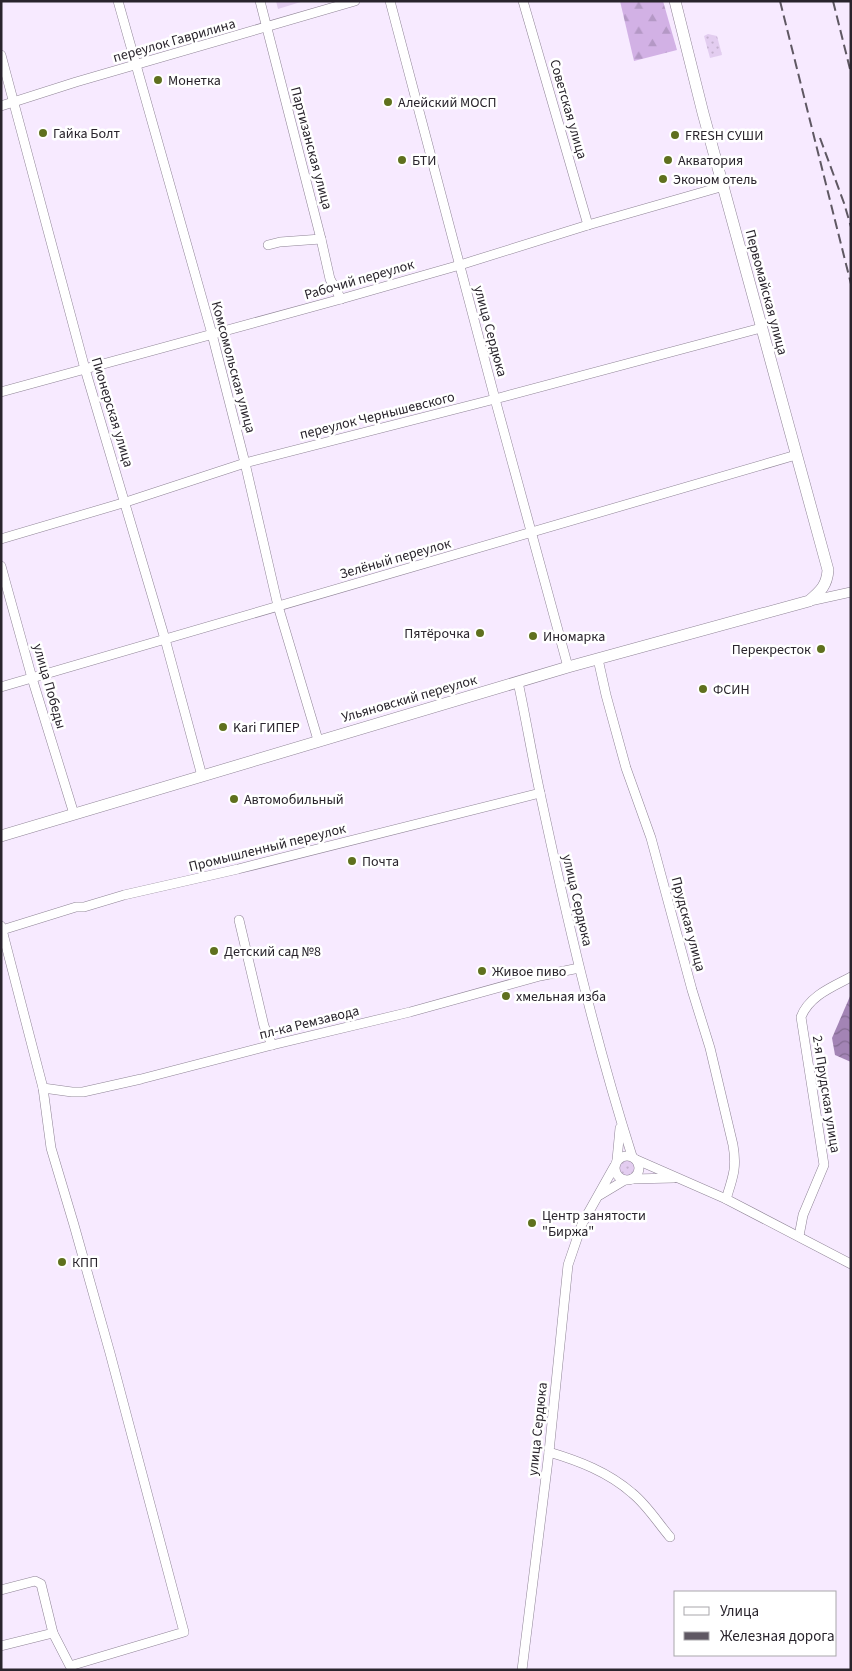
<svg xmlns="http://www.w3.org/2000/svg" width="852" height="1671" font-family="'Source Sans 3',sans-serif">
	<style>
		.grass { fill: url(#grass-dots) }
		.forest { fill: url(#forest-firs) }
		.garden { fill: #e3cdf0 }
		.water { fill: url(#water-waves) }
		.lines { fill: none; stroke-linecap: round; stroke-linejoin: round }
		.minor-casing { stroke: #8f8496; stroke-width: 10 }
		.major-casing { stroke: #8f8496; stroke-width: 12 }
		.minor { stroke: #fff; stroke-width: 9 }
		.major { stroke: #fff; stroke-width: 11 }
		.rail { stroke: #5f5863; stroke-width: 2; stroke-dasharray: 10 5; stroke-linecap: butt }
		.poi-dot { fill: #5f701e; stroke: #fff; stroke-width: 2 }
		.labels { text-anchor: middle; stroke-width: 5; stroke-linejoin: round; paint-order: stroke }
		.street-label { font-size: 14px; fill: #29242c; stroke: #fff }
		.poi-label { font-size: 14px; fill: #29242c; stroke: #fff; text-anchor: start }
	</style>
	<defs>
		<pattern id="grass-dots" width="8" height="8" patternUnits="userSpaceOnUse" patternTransform="scale(1.25)"><rect width="8" height="8" fill="#e3cdf0"/><path d="M2 2h.1M6 6h.1" fill="none" stroke="#c3b0ce" stroke-width="1.8" stroke-linecap="round"/></pattern>
		<pattern id="forest-firs" width="22" height="20" patternUnits="userSpaceOnUse" patternTransform="scale(1.25)"><rect width="22" height="20" fill="#d2b1e5"/><path d="M5 1l3.5 6h-7zM16 11l3.5 6h-7z" fill="#b498c5"/></pattern>
		<pattern id="water-waves" width="16" height="10" patternUnits="userSpaceOnUse" patternTransform="scale(1.25)"><rect width="16" height="10" fill="#a384b5"/><path d="M0 5q4-4 8 0t8 0" fill="none" stroke="#856c93"/></pattern>
	</defs>
	<rect width="100%" height="100%" fill="#f7eaff"/>
	<!-- grass -->
	<g class="grass">
		<path d="M708,34L717,36L722,55L710,58L704,36Z"/>
		<circle cx="627" cy="1168" r="8"/>
	</g>
	<!-- forest -->
	<path class="forest" d="M620,1H663L677,50L634,61Z"/>
	<!-- garden -->
	<path class="garden" d="M276,1H304L278,9Z"/>
	<!-- water -->
	<path class="water" d="M851,994V1062L835,1055L832,1038Z"/>
	<g class="lines">
		<defs>
			<g id="minor">
				<path d="M118,1L212,334L245,463L278,606L318,740"/>
				<path d="M260,1L321,239L330,279L341,299"/>
				<path d="M390,1L495,399L568,667"/>
				<path d="M523,1L588,225"/>
				<path d="M1,55L85,369L165,639L202,776"/>
				<path d="M1,106L76,82L355,1"/>
				<path d="M268,245L280,242L321,239"/>
				<path d="M1,392L341,299L460,265L588,225L724,186"/>
				<path d="M1,539L126,502L245,463L495,399L761,328"/>
				<path d="M1,566L32,678L74,814"/>
				<path d="M810,601L851,592"/>
				<path d="M598,659L606,695L626,768L651,838L692,990L710,1048L733,1145C737,1168 733,1177 726,1199"/>
				<path d="M518,682C526,719 532,756 540,793C566,915 594,1037 632,1156"/>
				<path d="M1,687L796,455"/>
				<path d="M239,920L264,1026L272,1045"/>
				<path d="M1,926L43,1088L51,1148L74,1225L110,1353L184,1632L70,1666L53,1633L1,1646"/>
				<path d="M2,930L76,907H84L124,895L238,869L540,793"/>
				<path d="M43,1088L72,1092H83L141,1079L272,1045L410,1012L540,976L579,968"/>
				<circle cx="627" cy="1168" r="12"/>
				<path d="M617,1160L620,1128"/>
				<path d="M637,1160L726,1199L851,1264"/>
				<path d="M632,1179L674,1178"/>
				<path d="M600,1195L625,1180"/>
				<path d="M799,1236L803,1215L824,1165L801,1017C809,996 832,987 851,977"/>
				<path d="M549,1452C579,1461 608,1472 632,1493C647,1505 658,1523 670,1537"/>
				<path d="M1,1590L35,1581L41,1584L53,1633"/>
				<path d="M522,1670L549,1452L568,1265L582,1224L614,1167"/>
			</g>
			<path id="major" d="M1,836L568,667L809,601C821,591 827,585 828,570L703,113L675,1"/>
		</defs>
		<!-- minor casing -->
		<use href="#minor" class="minor-casing"/>
		<!-- major casing -->
		<use href="#major" class="major-casing"/>
		<!-- minor -->
		<use href="#minor" class="minor"/>
		<!-- major -->
		<use href="#major" class="major"/>
		<!-- rail -->
		<g class="rail">
			<path d="M780,1L851,284"/>
			<path d="M833,1L851,73"/>
			<path d="M820,138L844,203L851,227"/>
		</g>
	</g>
	<!-- markers -->
	<g class="poi-dot">
		<circle cx="158" cy="80" r="5"/>
		<circle cx="388" cy="102" r="5"/>
		<circle cx="43" cy="133" r="5"/>
		<circle cx="675" cy="135" r="5"/>
		<circle cx="402" cy="160" r="5"/>
		<circle cx="668" cy="160" r="5"/>
		<circle cx="663" cy="179" r="5"/>
		<circle cx="480" cy="633" r="5"/>
		<circle cx="533" cy="636" r="5"/>
		<circle cx="821" cy="649" r="5"/>
		<circle cx="703" cy="689" r="5"/>
		<circle cx="223" cy="727" r="5"/>
		<circle cx="234" cy="799" r="5"/>
		<circle cx="352" cy="861" r="5"/>
		<circle cx="214" cy="951" r="5"/>
		<circle cx="482" cy="971" r="5"/>
		<circle cx="506" cy="996" r="5"/>
		<circle cx="532" cy="1223" r="5"/>
		<circle cx="62" cy="1262" r="5"/>
	</g>
	<g class="labels">
		<!-- street labels -->
		<g class="street-label">
			<text transform="translate(174 40) rotate(-16)" y="5">переулок Гаврилина</text>
			<text transform="translate(569 109) rotate(74)" y="5">Советская улица</text>
			<text transform="translate(312 148) rotate(75)" y="5">Партизанская улица</text>
			<text transform="translate(359 279) rotate(-16)" y="5">Рабочий переулок</text>
			<text transform="translate(767 292) rotate(75)" y="5">Первомайская улица</text>
			<text transform="translate(491 331) rotate(75)" y="5">улица Сердюка</text>
			<text transform="translate(234 367) rotate(75)" y="5">Комсомольская улица</text>
			<text transform="translate(113 412) rotate(73)" y="5">Пионерская улица</text>
			<text transform="translate(377 415) rotate(-14)" y="5">переулок Чернышевского</text>
			<text transform="translate(395 558) rotate(-16)" y="5">Зелёный переулок</text>
			<text transform="translate(50 686) rotate(74)" y="5">улица Победы</text>
			<text transform="translate(409 698) rotate(-16)" y="5">Ульяновский переулок</text>
			<text transform="translate(267 847) rotate(-14)" y="5">Промышленный переулок</text>
			<text transform="translate(578 900) rotate(77)" y="5">улица Сердюка</text>
			<text transform="translate(689 924) rotate(75)" y="5">Прудская улица</text>
			<text transform="translate(309 1022) rotate(-14)" y="5">пл-ка Ремзавода</text>
			<text transform="translate(827 1094) rotate(81)" y="5">2-я Прудская улица</text>
			<text transform="translate(537 1429) rotate(-84)" y="5">улица Сердюка</text>
		</g>
		<!-- poi labels -->
		<g class="poi-label">
			<text x="168" y="85">Монетка</text>
			<text x="398" y="107">Алейский МОСП</text>
			<text x="53" y="138">Гайка Болт</text>
			<text x="685" y="140">FRESH СУШИ</text>
			<text x="412" y="165">БТИ</text>
			<text x="678" y="165">Акватория</text>
			<text x="673" y="184">Эконом отель</text>
			<text x="470" y="638" text-anchor="end">Пятёрочка</text>
			<text x="543" y="641">Иномарка</text>
			<text x="811" y="654" text-anchor="end">Перекресток</text>
			<text x="713" y="694">ФСИН</text>
			<text x="233" y="732">Kari ГИПЕР</text>
			<text x="244" y="804">Автомобильный</text>
			<text x="362" y="866">Почта</text>
			<text x="224" y="956">Детский сад №8</text>
			<text x="492" y="976">Живое пиво</text>
			<text x="516" y="1001">хмельная изба</text>
			<text x="542" y="1220">Центр занятости<tspan x="542" dy="16">"Биржа"</tspan></text>
			<text x="72" y="1267">КПП</text>
		</g>
	</g>
	<!-- border -->
	<rect width="852" height="1671" fill="none" stroke="#29242c" stroke-width="5"/>
	<!-- legend -->
	<rect x="674" y="1591" width="162" height="65" fill="#ffffff" stroke="#a9a7ab"/>
	<rect x="684" y="1607" width="25" height="8" fill="#ffffff" stroke="#a9a7ab"/>
	<text x="720" y="1616" font-size="15" fill="#29242c">Улица</text>
	<rect x="684" y="1632" width="25" height="8" fill="#5f5863" stroke="#a9a7ab"/>
	<text x="720" y="1641" font-size="15" fill="#29242c">Железная дорога</text>
</svg>
